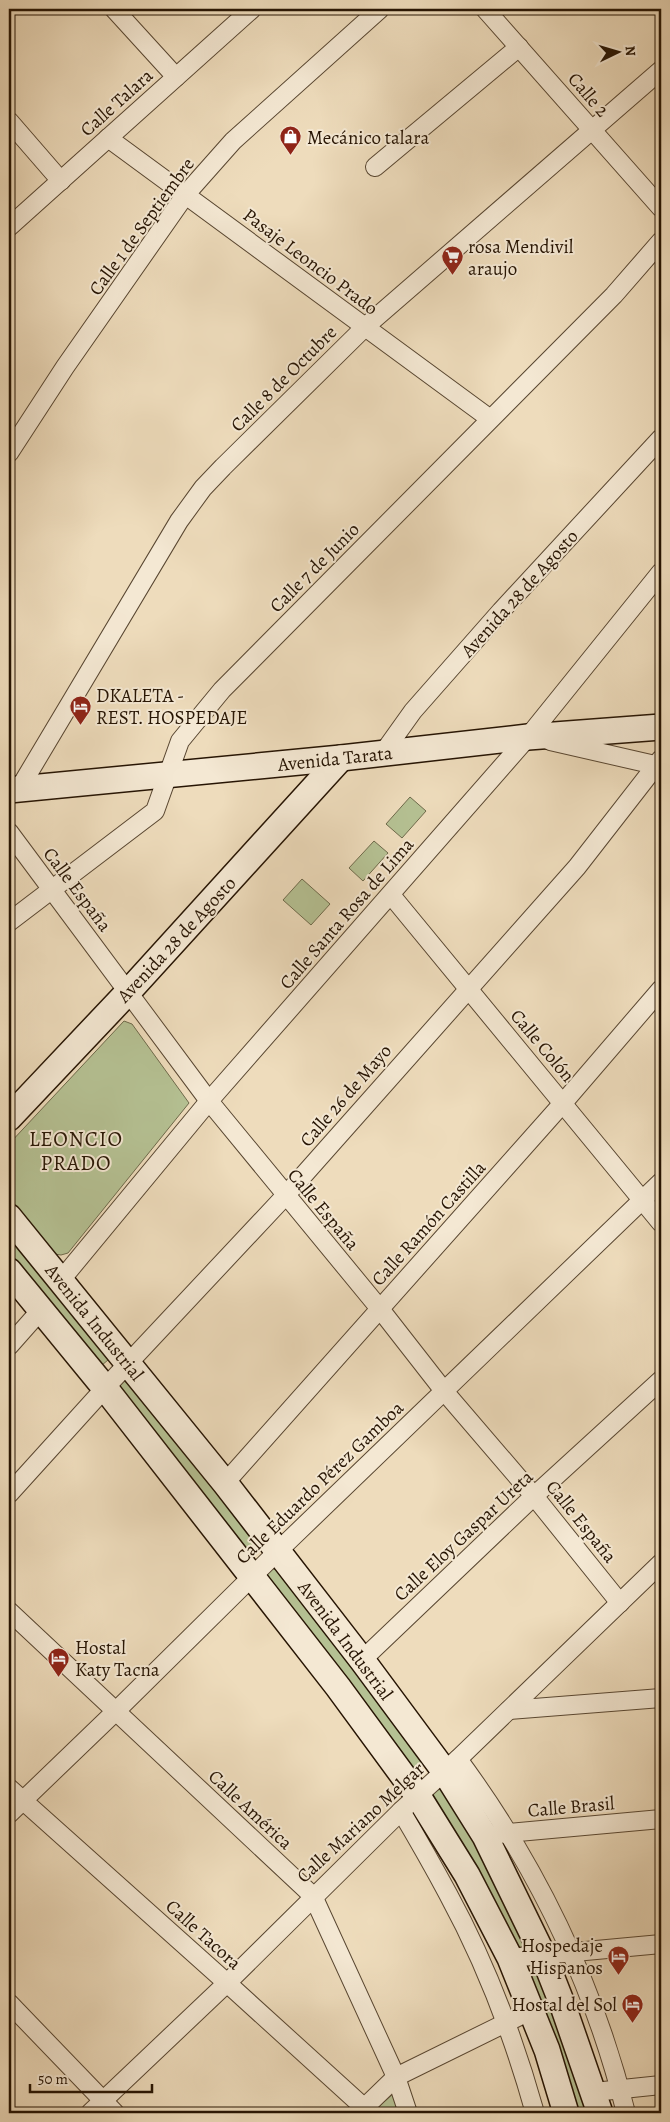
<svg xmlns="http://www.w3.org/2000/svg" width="670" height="2122" font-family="Alegreya,serif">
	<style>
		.green { fill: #b5c193; stroke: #6e6a4b }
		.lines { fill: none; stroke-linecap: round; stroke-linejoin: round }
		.street-casing { stroke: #584631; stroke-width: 20 }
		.secondary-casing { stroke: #261403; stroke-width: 28 }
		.street { stroke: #f4e8d3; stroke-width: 18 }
		.secondary { stroke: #f4e8d3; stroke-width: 25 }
		.labels { text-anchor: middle; stroke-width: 4; stroke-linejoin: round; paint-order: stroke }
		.street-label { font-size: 19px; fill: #261403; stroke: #f4e8d3 }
		.poi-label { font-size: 19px; fill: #261403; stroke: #f4e8d3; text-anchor: start }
		.quarter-label { font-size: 21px; letter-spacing: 1px; fill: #261403; stroke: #f4e8d3 }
	</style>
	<rect width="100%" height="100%" fill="#eedcbc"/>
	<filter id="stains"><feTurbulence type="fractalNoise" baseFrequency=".004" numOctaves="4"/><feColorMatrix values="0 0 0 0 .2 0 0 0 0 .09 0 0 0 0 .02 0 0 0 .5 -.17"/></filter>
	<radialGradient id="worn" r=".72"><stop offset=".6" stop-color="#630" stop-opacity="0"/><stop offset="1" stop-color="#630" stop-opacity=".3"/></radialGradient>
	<!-- green -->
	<g class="green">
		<path d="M410,797L426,811L402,838L386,824Z"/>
		<path d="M374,841L388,853L363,881L349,868Z"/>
		<path d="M302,879L330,904L311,925L283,900Z"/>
		<path d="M124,1021L132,1024L189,1103L68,1253L61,1255L54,1254L9,1198V1144Z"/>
		<path d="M9,1231L109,1354L108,1360L102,1365L96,1364L9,1257Z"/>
		<path d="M123,1381L133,1384L257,1541L258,1548L250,1554L117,1386Z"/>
		<path d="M273,1569L278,1570L354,1668L423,1762L422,1767L416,1773L264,1575Z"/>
		<path d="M440,1789L448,1791L489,1861L525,1945L518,1948L430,1801L432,1793Z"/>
		<path d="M530,1971L540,1975L589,2113H570L524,1974Z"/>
		<path d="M393,2094L400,2113H382L377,2108Z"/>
	</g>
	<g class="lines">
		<defs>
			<g id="street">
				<path d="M114,9L176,77"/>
				<path d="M485,9L661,208"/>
				<path d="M9,121L61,181"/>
				<path d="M108,138L489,418"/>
				<path d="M375,167L519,47"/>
				<path d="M9,227L252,9"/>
				<path d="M9,453L65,367L186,194L233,141L380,9"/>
				<path d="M550,741L655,765L661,772"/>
				<path d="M383,753L413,711L501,611L661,438"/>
				<path d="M19,789L179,521L203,488L223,467L365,327L661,70"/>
				<path d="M9,832L209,1101L380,1309L444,1391L534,1496L620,1603"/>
				<path d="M391,895L661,1223"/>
				<path d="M9,922L155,811L180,741L222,690L614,295L661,241"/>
				<path d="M61,1280L209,1101L528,737L661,572"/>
				<path d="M9,1346L40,1311"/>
				<path d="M225,1483L563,1103L661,989"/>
				<path d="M9,1494L105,1388L285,1196L577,867L661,759"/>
				<path d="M9,1611L313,1896L396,2077L408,2113"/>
				<path d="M362,1660L534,1496L661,1380"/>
				<path d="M509,1710L661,1698"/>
				<path d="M458,1759C537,1866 594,1985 626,2113"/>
				<path d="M9,1788L227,1983L370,2113"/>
				<path d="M401,1811C417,1838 433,1866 448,1894C485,1962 514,2038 535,2113"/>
				<path d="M9,1814L116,1711L278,1551L661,1182"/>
				<path d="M498,1834L661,1819"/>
				<path d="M510,1958L661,1944"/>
				<path d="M9,2003L115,2113"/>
				<path d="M594,2092L661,2085"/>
				<path d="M364,2108L396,2077L532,2010"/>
				<path d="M90,2113L227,1983L401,1811L458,1759L661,1563"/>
			</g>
			<g id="secondary">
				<path d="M9,790L341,758L528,737L661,727"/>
				<path d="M9,1118L129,991L341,758"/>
				<path d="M9,1217L225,1483L362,1660L445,1772L485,1836L543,1955L563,2006L600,2113"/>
				<path d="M9,1271L105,1388L338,1687L418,1796L467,1875L510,1958L547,2050L566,2113"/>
			</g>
		</defs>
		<!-- street casing -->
		<use href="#street" class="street-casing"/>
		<!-- secondary casing -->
		<use href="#secondary" class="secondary-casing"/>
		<!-- street -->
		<use href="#street" class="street"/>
		<!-- secondary -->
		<use href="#secondary" class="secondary"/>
	</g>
	<!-- icons -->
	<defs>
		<symbol id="shop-pin" viewBox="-11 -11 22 30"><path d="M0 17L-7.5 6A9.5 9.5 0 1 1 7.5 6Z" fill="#8f2418" stroke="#f4e8d3"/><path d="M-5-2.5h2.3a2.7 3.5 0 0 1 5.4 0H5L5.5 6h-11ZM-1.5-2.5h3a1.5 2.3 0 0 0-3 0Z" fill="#fff"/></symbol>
		<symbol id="supermarket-pin" viewBox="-11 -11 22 30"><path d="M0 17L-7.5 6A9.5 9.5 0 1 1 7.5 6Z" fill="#8f2418" stroke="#f4e8d3"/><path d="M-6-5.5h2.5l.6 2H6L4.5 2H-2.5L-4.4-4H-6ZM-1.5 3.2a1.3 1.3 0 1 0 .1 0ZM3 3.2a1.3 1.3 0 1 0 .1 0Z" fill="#fff"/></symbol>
		<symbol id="hotel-pin" viewBox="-11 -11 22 30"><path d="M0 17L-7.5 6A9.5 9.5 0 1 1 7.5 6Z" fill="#8f2418" stroke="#f4e8d3"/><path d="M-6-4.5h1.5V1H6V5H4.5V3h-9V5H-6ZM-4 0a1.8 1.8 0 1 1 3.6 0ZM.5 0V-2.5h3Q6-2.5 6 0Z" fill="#fff"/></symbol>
	</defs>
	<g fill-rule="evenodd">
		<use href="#shop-pin" x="278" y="124" width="25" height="34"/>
		<use href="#supermarket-pin" x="440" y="244" width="25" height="34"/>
		<use href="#hotel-pin" x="68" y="694" width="25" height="34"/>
		<use href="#hotel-pin" x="46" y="1646" width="25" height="34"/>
		<use href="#hotel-pin" x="606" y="1944" width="25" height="34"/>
		<use href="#hotel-pin" x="620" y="1992" width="25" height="34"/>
	</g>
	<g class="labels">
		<!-- street labels -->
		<g class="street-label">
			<text transform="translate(589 94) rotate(49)" y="7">Calle 2</text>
			<text transform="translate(116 102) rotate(-42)" y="7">Calle Talara</text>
			<text transform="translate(141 226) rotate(-54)" y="7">Calle 1 de Septiembre</text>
			<text transform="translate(311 261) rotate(37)" y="7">Pasaje Leoncio Prado</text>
			<text transform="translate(283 378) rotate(-45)" y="7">Calle 8 de Octubre</text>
			<text transform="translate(314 567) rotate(-45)" y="7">Calle 7 de Junio</text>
			<text transform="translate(519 593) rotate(-48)" y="7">Avenida 28 de Agosto</text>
			<text transform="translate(335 758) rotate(-6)" y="7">Avenida Tarata</text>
			<text transform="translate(78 889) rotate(53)" y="7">Calle España</text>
			<text transform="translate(346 913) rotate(-49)" y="7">Calle Santa Rosa de Lima</text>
			<text transform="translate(176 939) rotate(-47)" y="7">Avenida 28 de Agosto</text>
			<text transform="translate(543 1045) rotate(50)" y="7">Calle Colón</text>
			<text transform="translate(345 1095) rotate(-49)" y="7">Calle 26 de Mayo</text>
			<text transform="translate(324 1209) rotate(50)" y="7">Calle España</text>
			<text transform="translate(428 1223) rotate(-48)" y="7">Calle Ramón Castilla</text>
			<text transform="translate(95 1322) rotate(51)" y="7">Avenida Industrial</text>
			<text transform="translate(319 1482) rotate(-44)" y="7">Calle Eduardo Pérez Gamboa</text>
			<text transform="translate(582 1521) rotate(51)" y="7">Calle España</text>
			<text transform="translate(463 1535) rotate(-43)" y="7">Calle Eloy Gaspar Ureta</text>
			<text transform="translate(346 1640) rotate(53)" y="7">Avenida Industrial</text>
			<text transform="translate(571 1806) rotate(-5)" y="7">Calle Brasil</text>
			<text transform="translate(251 1809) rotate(43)" y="7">Calle América</text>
			<text transform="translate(360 1822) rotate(-43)" y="7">Calle Mariano Melgar</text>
			<text transform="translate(204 1934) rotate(42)" y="7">Calle Tacora</text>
		</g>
		<!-- poi labels -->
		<g class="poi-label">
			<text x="307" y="144">Mecánico talara</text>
			<text x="468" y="253">rosa Mendivil<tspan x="468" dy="22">araujo</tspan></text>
			<text x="96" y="702">DKALETA -<tspan x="96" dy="22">REST. HOSPEDAJE</tspan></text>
			<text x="75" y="1654">Hostal<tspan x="75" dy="22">Katy Tacna</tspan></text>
			<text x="603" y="1952" text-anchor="end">Hospedaje<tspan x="603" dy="22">Hispanos</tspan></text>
			<text x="617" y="2011" text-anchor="end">Hostal del Sol</text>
		</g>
		<!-- quarter labels -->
		<g class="quarter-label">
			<text x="76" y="1146">LEONCIO<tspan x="76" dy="24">PRADO</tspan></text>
		</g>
	</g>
	<!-- margin -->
	<rect width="670" height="2122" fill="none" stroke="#eedcbc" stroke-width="30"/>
	<rect x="10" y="10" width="650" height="2102" fill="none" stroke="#261403" stroke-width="2.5"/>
	<rect x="15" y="15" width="640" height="2092" fill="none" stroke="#261403"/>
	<!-- north arrow -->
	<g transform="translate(618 52) rotate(85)" stroke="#f4e8d3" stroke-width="4" paint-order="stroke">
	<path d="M0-4L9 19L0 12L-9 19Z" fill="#261403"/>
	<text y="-8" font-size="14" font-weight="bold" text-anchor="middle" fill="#261403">N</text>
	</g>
	<!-- scale -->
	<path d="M30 2084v8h122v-8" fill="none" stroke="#261403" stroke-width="2.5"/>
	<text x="38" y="2084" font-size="15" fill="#261403" stroke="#f4e8d3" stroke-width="4" paint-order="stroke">50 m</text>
	<rect width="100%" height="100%" filter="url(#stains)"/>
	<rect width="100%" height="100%" fill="url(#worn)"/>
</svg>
